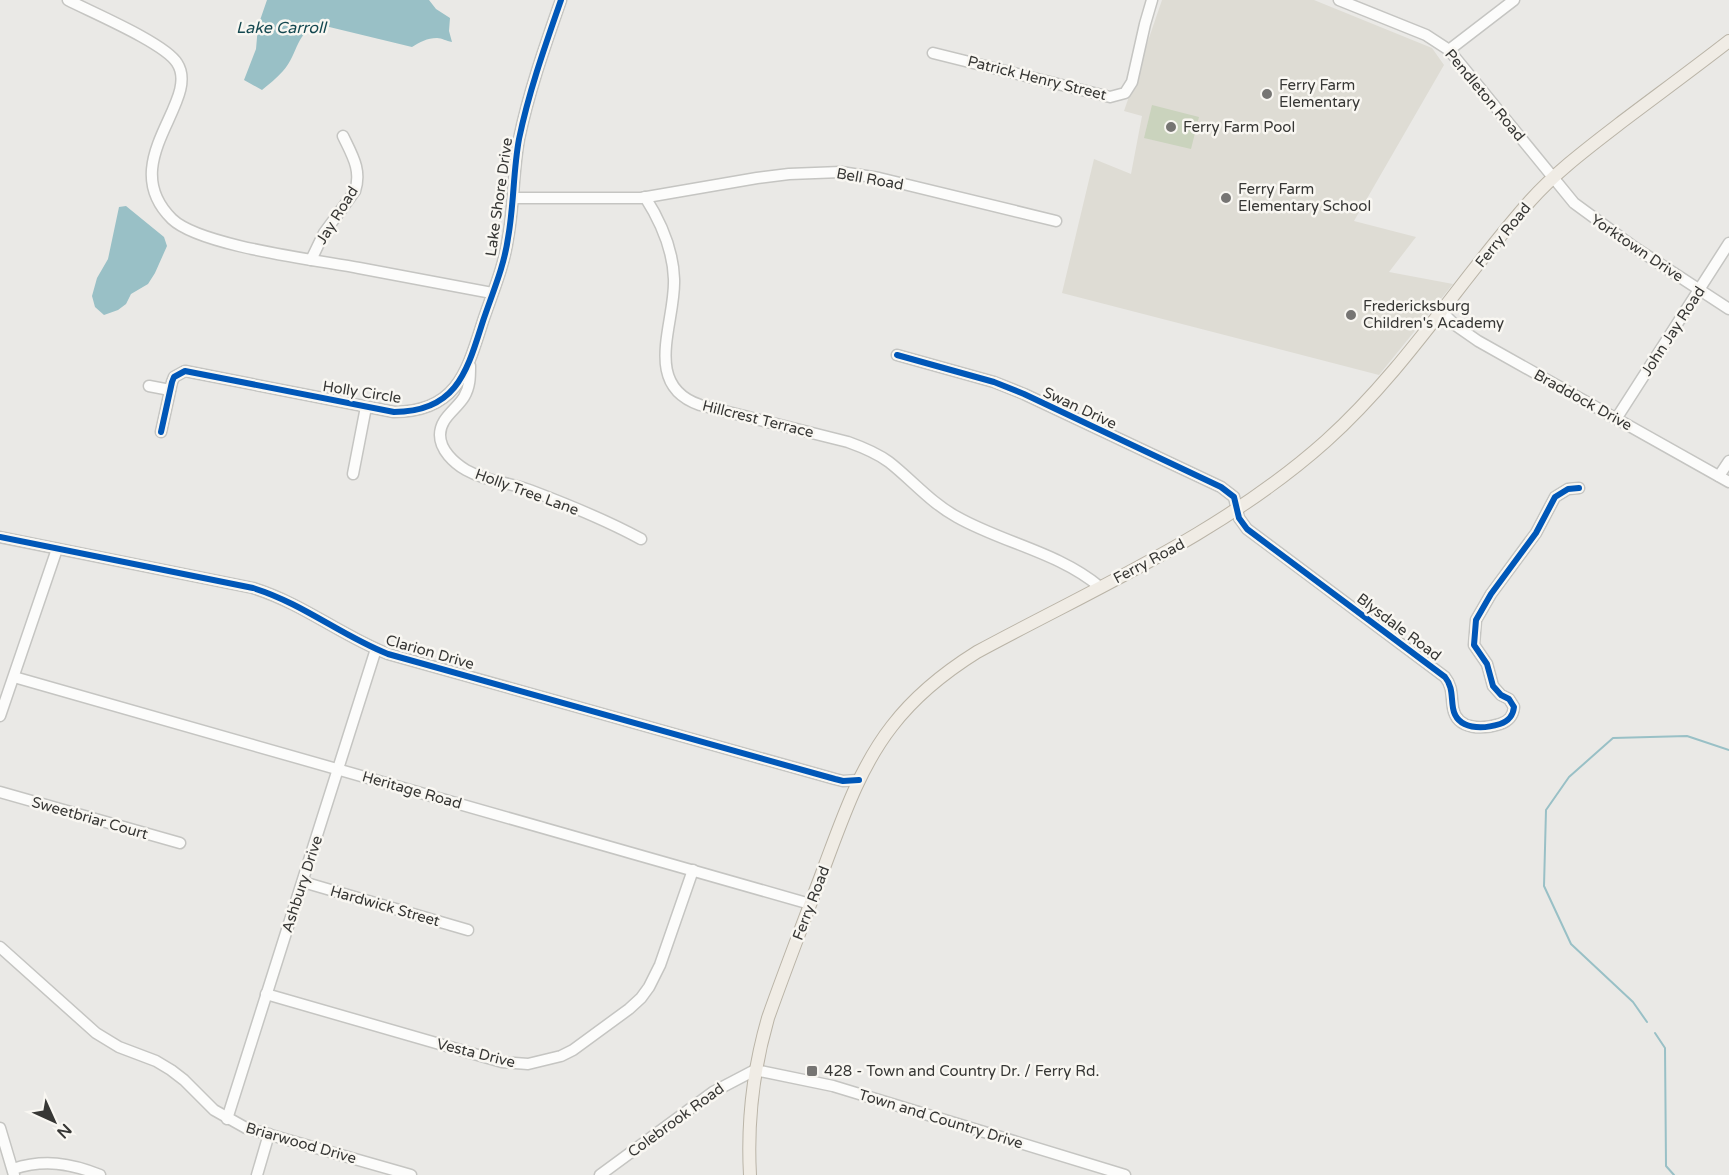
<svg xmlns="http://www.w3.org/2000/svg" width="1729" height="1175" font-family="'Varela Round',sans-serif">
	<style>
		.built { fill: #dedcd4 }
		.green { fill: #cad3bd }
		.water { fill: #99c0c6 }
		.lines { fill: none; stroke-linecap: round; stroke-linejoin: round }
		.stream { stroke: #99c0c6; stroke-width: 2 }
		.minor-casing { stroke: #c5c5c2; stroke-width: 13 }
		.major-casing { stroke: #bab4a7; stroke-width: 14 }
		.minor { stroke: #fcfcfb; stroke-width: 10 }
		.major { stroke: #f0ece5; stroke-width: 12 }
		.cycleway-casing { stroke: #f9f7f2; stroke-width: 10 }
		.cycleway { stroke: #0057b8; stroke-width: 6 }
		.poi-dot { fill: #767573; stroke: #f9f7f2; stroke-width: 2 }
		.labels { text-anchor: middle; stroke-width: 5; stroke-linejoin: round; paint-order: stroke }
		.street-label { font-size: 15px; fill: #373735; stroke: #f9f7f2 }
		.poi-label { font-size: 15px; fill: #373735; stroke: #f9f7f2; text-anchor: start }
		.water-label { font-size: 16px; font-style: italic; fill: #144850; stroke: #f9f7f2 }
	</style>
	<rect width="100%" height="100%" fill="#eae9e6"/>
	<!-- built -->
	<path class="built" d="M1162,0H1314L1432,48L1444,65L1354,221L1416,237L1389,272L1453,284L1379,375L1062,293L1094,159L1131,174L1142,116L1124,111Z"/>
	<!-- green -->
	<path class="green" d="M1152,105L1199,117L1191,149L1144,138Z"/>
	<!-- water -->
	<g class="water">
		<path d="M267,0H429L436,9L450,18L449,31L452,42C446,41 442,38 437,38C427,38 420,42 412,47L321,25C295,30 299,54 283,71C277,78 269,84 262,90L244,80L256,49L258,26Z"/>
		<path d="M126,206L164,237L167,246L155,273L148,284L131,294L126,304L118,310L104,315L95,307L92,296L97,278L108,259L119,207Z"/>
	</g>
	<g class="lines">
		<!-- stream -->
		<g class="stream">
			<path d="M1647,1022L1633,1002L1571,944L1544,886L1546,810L1569,777L1613,738L1687,736L1729,750"/>
			<path d="M1655,1033L1665,1048L1666,1166L1674,1175"/>
		</g>
		<defs>
			<g id="minor">
				<path d="M68,0C91,12 165,43 177,63C202,101 114,162 172,219C200,246 317,260 359,268C403,276 448,285 492,293"/>
				<path d="M1339,0L1426,35L1449,50L1574,203L1634,247L1729,309"/>
				<path d="M1449,50L1514,0"/>
				<path d="M933,53L1110,97L1125,93L1132,82L1145,24L1152,0"/>
				<path d="M645,197C661,222 673,249 674,279C676,322 641,385 700,405L848,442C862,447 877,453 889,462C912,480 931,503 957,517C1003,543 1058,552 1100,587"/>
				<path d="M513,198H641L757,178L789,174L841,172L879,178L1056,221"/>
				<path d="M311,260L324,233L355,191C362,170 352,155 343,136"/>
				<path d="M1442,312L1455,325L1478,341L1729,482"/>
				<path d="M897,355L994,382L1024,394L1221,487L1234,497L1239,518L1247,529L1445,677C1453,687 1451,696 1453,708C1457,731 1484,729 1500,724C1509,721 1513,716 1514,707L1509,699L1501,695L1493,686L1487,664L1474,645L1476,620L1491,594L1536,533L1555,497L1568,489L1579,488"/>
				<path d="M470,366C470,377 470,387 464,397C456,410 440,418 440,435C440,450 454,463 466,470C487,482 510,482 532,491C569,505 606,520 641,539"/>
				<path d="M149,386L170,390"/>
				<path d="M1616,419L1729,243"/>
				<path d="M161,432L172,382L174,377L185,371L394,412C457,412 467,371 483,321C492,294 504,267 508,238C514,205 513,172 519,139C529,91 545,46 561,0"/>
				<path d="M353,474L366,407"/>
				<path d="M1719,476L1729,461"/>
				<path d="M0,537L253,588C304,604 340,635 388,654L835,779L843,781L859,780"/>
				<path d="M14,677L810,904"/>
				<path d="M0,716L57,549"/>
				<path d="M0,792L180,843"/>
				<path d="M303,882L468,930"/>
				<path d="M0,947L96,1033L119,1047L156,1061L171,1070L184,1080L214,1110L246,1128L411,1175"/>
				<path d="M266,994L502,1062L528,1064L561,1056L573,1050L629,1009L641,998L649,987L660,965L693,870"/>
				<path d="M227,1119L376,649"/>
				<path d="M0,1128L14,1175"/>
				<path d="M13,1169C44,1159 70,1163 100,1175"/>
				<path d="M257,1175L269,1134"/>
				<path d="M600,1175L713,1092L755,1070L833,1086L1125,1175"/>
			</g>
			<path id="major" d="M750,1175C747,1121 753,1070 768,1018C786,967 806,916 825,865C843,817 860,767 892,726C915,696 945,672 977,652C1097,587 1223,533 1326,441C1405,370 1460,280 1530,201C1557,171 1588,148 1619,124C1656,96 1693,69 1729,41"/>
		</defs>
		<!-- minor casing -->
		<use href="#minor" class="minor-casing"/>
		<!-- major casing -->
		<use href="#major" class="major-casing"/>
		<!-- minor -->
		<use href="#minor" class="minor"/>
		<!-- major -->
		<use href="#major" class="major"/>
		<defs>
			<g id="cycleway">
				<path d="M897,355L994,382L1024,394L1221,487L1234,497L1239,518L1247,529L1445,677C1453,687 1451,696 1453,708C1457,731 1484,729 1500,724C1509,721 1513,716 1514,707L1509,699L1501,695L1493,686L1487,664L1474,645L1476,620L1491,594L1536,533L1555,497L1568,489L1579,488"/>
				<path d="M161,432L172,382L174,377L185,371L394,412C457,412 467,371 483,321C492,294 504,267 508,238C514,205 513,172 519,139C529,91 545,46 561,0"/>
				<path d="M0,537L253,588C304,604 340,635 388,654L835,779L843,781L859,780"/>
			</g>
		</defs>
		<!-- cycleway casing -->
		<use href="#cycleway" class="cycleway-casing"/>
		<!-- cycleway -->
		<use href="#cycleway" class="cycleway"/>
	</g>
	<!-- markers -->
	<g class="poi-dot">
		<circle cx="1267" cy="94" r="6"/>
		<circle cx="1171" cy="127" r="6"/>
		<circle cx="1226" cy="198" r="6"/>
		<circle cx="1351" cy="315" r="6"/>
		<rect x="806" y="1065" width="12" height="12" rx="3"/>
	</g>
	<g class="labels">
		<!-- street labels -->
		<g class="street-label">
			<text transform="translate(1037 78) rotate(14)" y="5">Patrick Henry Street</text>
			<text transform="translate(1485 95) rotate(50)" y="5">Pendleton Road</text>
			<text transform="translate(870 179) rotate(10)" y="5">Bell Road</text>
			<text transform="translate(499 197) rotate(-82)" y="5">Lake Shore Drive</text>
			<text transform="translate(337 215) rotate(-58)" y="5">Jay Road</text>
			<text transform="translate(1503 235) rotate(-51)" y="5">Ferry Road</text>
			<text transform="translate(1637 248) rotate(34)" y="5">Yorktown Drive</text>
			<text transform="translate(1673 331) rotate(-57)" y="5">John Jay Road</text>
			<text transform="translate(362 392) rotate(9)" y="5">Holly Circle</text>
			<text transform="translate(1583 400) rotate(29)" y="5">Braddock Drive</text>
			<text transform="translate(1080 408) rotate(25)" y="5">Swan Drive</text>
			<text transform="translate(758 419) rotate(14)" y="5">Hillcrest Terrace</text>
			<text transform="translate(527 492) rotate(20)" y="5">Holly Tree Lane</text>
			<text transform="translate(1149 561) rotate(-28)" y="5">Ferry Road</text>
			<text transform="translate(1399 627) rotate(37)" y="5">Blysdale Road</text>
			<text transform="translate(430 652) rotate(16)" y="5">Clarion Drive</text>
			<text transform="translate(412 790) rotate(16)" y="5">Heritage Road</text>
			<text transform="translate(90 818) rotate(16)" y="5">Sweetbriar Court</text>
			<text transform="translate(302 884) rotate(-72)" y="5">Ashbury Drive</text>
			<text transform="translate(811 903) rotate(-69)" y="5">Ferry Road</text>
			<text transform="translate(385 906) rotate(16)" y="5">Hardwick Street</text>
			<text transform="translate(476 1053) rotate(14)" y="5">Vesta Drive</text>
			<text transform="translate(941 1119) rotate(17)" y="5">Town and Country Drive</text>
			<text transform="translate(676 1120) rotate(-36)" y="5">Colebrook Road</text>
			<text transform="translate(301 1143) rotate(16)" y="5">Briarwood Drive</text>
		</g>
		<!-- poi labels -->
		<g class="poi-label">
			<text x="1279" y="90">Ferry Farm<tspan x="1279" dy="17">Elementary</tspan></text>
			<text x="1183" y="132">Ferry Farm Pool</text>
			<text x="1238" y="194">Ferry Farm<tspan x="1238" dy="17">Elementary School</tspan></text>
			<text x="1363" y="311">Fredericksburg<tspan x="1363" dy="17">Children's Academy</tspan></text>
			<text x="824" y="1076">428 - Town and Country Dr. / Ferry Rd.</text>
		</g>
		<!-- water labels -->
		<g class="water-label">
			<text x="281" y="33">Lake Carroll</text>
		</g>
	</g>
	<!-- north arrow -->
	<g transform="translate(54 1121) rotate(135)" stroke="#f9f7f2" stroke-width="4.5" paint-order="stroke">
	<path d="M0-4.5L10 22L0 15L-10 22Z" fill="#373735"/>
	<text y="-9" font-size="16" font-weight="bold" text-anchor="middle" fill="#373735">N</text>
	</g>
</svg>
